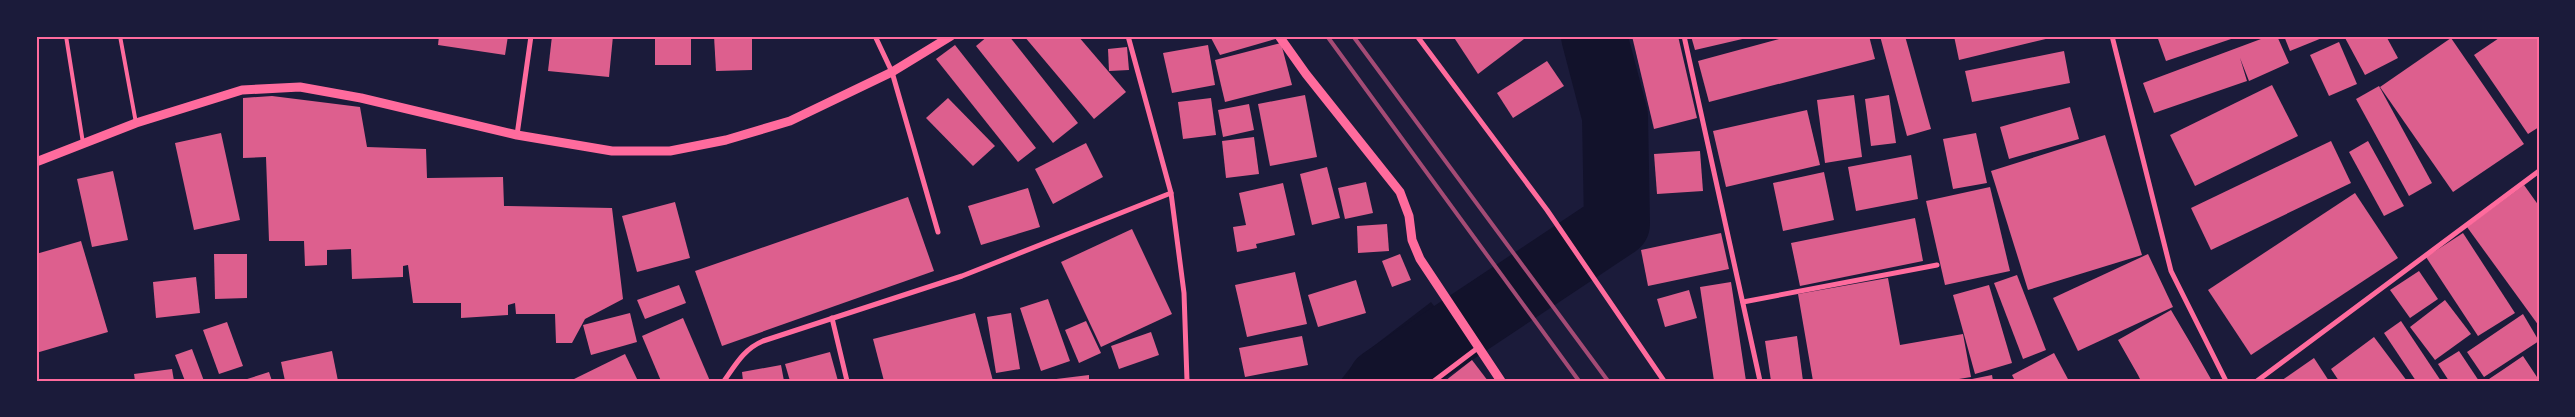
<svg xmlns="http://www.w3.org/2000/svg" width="2575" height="417" font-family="'Open Sans',sans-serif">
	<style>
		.water { fill: #12122b }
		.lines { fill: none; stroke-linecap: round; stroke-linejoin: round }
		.river { stroke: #12122b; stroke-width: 66 }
		.building { fill: #dd5f8e }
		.service { stroke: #ff6b9d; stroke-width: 4 }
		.minor { stroke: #ff6b9d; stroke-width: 5 }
		.tertiary { stroke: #ff6b9d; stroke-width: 9 }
		.rail { stroke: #a44b75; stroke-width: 4 }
		.neatline { fill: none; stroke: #ff6b9d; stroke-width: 2 }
	</style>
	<rect width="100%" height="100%" fill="#1b1b3a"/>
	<!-- water -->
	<path class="water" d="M1431,302L1464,344L1416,381H1340L1358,358Z"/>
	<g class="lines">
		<!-- river -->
		<path class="river" d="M1381,381L1617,224L1615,116L1594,36"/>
	</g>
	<!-- building -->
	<g class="building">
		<path d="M439,36H508L505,55L438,45Z"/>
		<path d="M552,36H613L609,77L548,71Z"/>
		<rect x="655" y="36" width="36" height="29"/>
		<path d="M714,36H752V70L716,71Z"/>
		<path d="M988,36H1009L1078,123L1053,143L976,46Z"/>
		<path d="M1024,36H1078L1126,92L1094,119Z"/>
		<path d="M1210,36H1277L1279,38L1220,55Z"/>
		<path d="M1453,36H1528L1478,74Z"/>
		<path d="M1632,36H1678L1697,118L1654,129Z"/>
		<path d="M1691,36H1751V37L1695,50Z"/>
		<path d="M1790,36H1869L1875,59L1709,102L1698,61Z"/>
		<path d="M1880,36H1905L1931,129L1907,136Z"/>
		<path d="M1954,36H2050V38L1959,60Z"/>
		<path d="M2157,36H2237V37L2166,61Z"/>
		<path d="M2269,36H2277L2289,63L2249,81L2240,58L2247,81L2154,113L2143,83Z"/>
		<path d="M2284,36H2327L2290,51Z"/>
		<path d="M2344,36H2386L2398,58L2365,75Z"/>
		<path d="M2502,36H2539V127L2528,134L2474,55Z"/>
		<path d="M2451,38L2524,144L2453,192L2380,87Z"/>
		<path d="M2339,42L2357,84L2329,96L2310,55Z"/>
		<path d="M1281,43L1292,85L1225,102L1215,60Z"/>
		<path d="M955,45L1036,148L1018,162L936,59Z"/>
		<path d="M1208,45L1215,85L1172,93L1163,53Z"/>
		<path d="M1127,47L1129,70L1109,71L1108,49Z"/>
		<path d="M2064,51L2070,83L1972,102L1965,71Z"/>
		<path d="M1547,61L1564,86L1513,118L1497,93Z"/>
		<path d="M2272,85L2298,136L2195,186L2170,135Z"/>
		<path d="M2379,86L2432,183L2409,196L2356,99Z"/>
		<path d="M1305,95L1317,157L1270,166L1258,104Z"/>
		<path d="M1854,95L1862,157L1825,163L1817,100Z"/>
		<path d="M1889,95L1896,143L1871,146L1865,99Z"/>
		<path d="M272,96L360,107L367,147L426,149L427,178L503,177L504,206L612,208L623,299L585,319L572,343H556L555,314H516L515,303L508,305V315L461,318V303H413L408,265L403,266V277L352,279L351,249L327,250V265L305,266L304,241H269L266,157L243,158V98Z"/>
		<path d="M948,98L995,146L973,166L926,118Z"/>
		<path d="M1211,98L1216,135L1183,139L1178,102Z"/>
		<path d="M1249,104L1254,130L1223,137L1218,110Z"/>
		<path d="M2070,107L2079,139L2009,159L2000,127Z"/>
		<path d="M1807,110L1820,165L1726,187L1713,131Z"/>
		<path d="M221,133L240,220L194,230L175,143Z"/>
		<path d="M1976,133L1987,183L1953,189L1943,139Z"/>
		<path d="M2105,135L2142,255L2028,290L1991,171Z"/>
		<path d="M1254,137L1259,174L1226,178L1222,141Z"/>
		<path d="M2331,141L2351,183L2211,250L2191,208Z"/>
		<path d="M2368,141L2404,206L2384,216L2349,152Z"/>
		<path d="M1086,143L1103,177L1053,204L1035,169Z"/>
		<path d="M1700,151L1703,191L1657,194L1654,154Z"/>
		<path d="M1911,155L1918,199L1856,211L1848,167Z"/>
		<path d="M1327,167L1340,218L1312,225L1300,174Z"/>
		<path d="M113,171L128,240L92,247L77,179Z"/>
		<path d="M1824,172L1834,220L1783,231L1773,183Z"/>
		<path d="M1366,182L1373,213L1345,219L1338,188Z"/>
		<path d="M1283,183L1295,235L1256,244L1257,248L1237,252L1233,227L1246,225L1239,193Z"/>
		<path d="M2524,185L2539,206V326L2467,227Z"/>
		<path d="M1990,187L2010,271L1945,285L1926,201Z"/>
		<path d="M1028,188L1040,227L981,245L968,206Z"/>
		<path d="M2355,193L2398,258L2251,355L2208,290Z"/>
		<path d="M908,197L934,271L722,346L695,271Z"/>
		<path d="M675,202L690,258L637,272L622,216Z"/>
		<path d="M1915,218L1923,261L1800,286L1791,243Z"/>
		<path d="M1387,224L1389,251L1358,253L1357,226Z"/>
		<path d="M1132,229L1172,314L1101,347L1061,262Z"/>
		<path d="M1721,233L1729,269L1648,286L1641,250Z"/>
		<path d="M2463,233L2515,313L2478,336L2426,257Z"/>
		<path d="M81,241L108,332L36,353V254Z"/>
		<path d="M214,254H247V298L215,299Z"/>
		<path d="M1400,254L1411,280L1392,287L1382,261Z"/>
		<path d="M2148,254L2173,307L2078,351L2053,298Z"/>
		<path d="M2419,271L2438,299L2410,318L2390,290Z"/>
		<path d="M1295,272L1307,324L1247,337L1235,285Z"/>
		<path d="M2017,275L2046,350L2023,359L1994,283Z"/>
		<path d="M196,277L200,313L156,318L153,282Z"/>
		<path d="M1888,278L1900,345L1963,334L1971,377L1947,381H1813L1798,294Z"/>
		<path d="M1356,280L1366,313L1318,327L1308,295Z"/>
		<path d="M1731,282L1746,381H1714L1700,287Z"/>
		<path d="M679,285L686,303L645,319L637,300Z"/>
		<path d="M1989,285L2012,363L1975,374L1953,295Z"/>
		<path d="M1689,290L1697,318L1665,327L1657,299Z"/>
		<path d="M1048,299L1070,361L1041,371L1020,308Z"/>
		<path d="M2445,300L2471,334L2435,360L2410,327Z"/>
		<path d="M2171,310L2191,344L2212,381H2141L2138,375L2118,340Z"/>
		<path d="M630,313L637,342L591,355L583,325Z"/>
		<path d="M975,313L993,381H884L873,339Z"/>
		<path d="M1011,313L1020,369L996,373L987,317Z"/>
		<path d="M2523,314L2539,341L2484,377L2467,352Z"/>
		<path d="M683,318L710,381H661L642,336Z"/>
		<path d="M1086,321L1101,353L1079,363L1065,330Z"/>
		<path d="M2401,321L2441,381H2416L2384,333Z"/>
		<path d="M227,322L243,366L219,374L203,330Z"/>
		<path d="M1151,332L1159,355L1119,369L1111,346Z"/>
		<path d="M1302,336L1308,365L1245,377L1239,348Z"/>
		<path d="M1797,336L1803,381H1771L1765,341Z"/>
		<path d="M2374,337L2407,381H2339L2331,369Z"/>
		<path d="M192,349L204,381H185L175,355Z"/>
		<path d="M332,351L338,381H285L281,362Z"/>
		<path d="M2459,351L2479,381H2449L2438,364Z"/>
		<path d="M830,352L838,381H790L785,364Z"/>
		<path d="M2054,353L2069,381H2015L2012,375Z"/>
		<path d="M625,354L638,381H570Z"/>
		<path d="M2523,356L2539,380L2486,381L2504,369Z"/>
		<path d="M2314,358L2329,381H2281Z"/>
		<path d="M1472,360L1488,381H1445Z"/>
		<path d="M781,365L784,381H743L742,372Z"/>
		<path d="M172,369L174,381H135L134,374Z"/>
		<path d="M269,372L272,381H244V380Z"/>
		<path d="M1089,375V381H1048V380Z"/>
		<path d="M1992,375L1993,381H1967V380Z"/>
	</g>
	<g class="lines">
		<!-- service -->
		<g class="service">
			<path d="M66,36L83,143"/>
			<path d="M120,36L136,123"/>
		</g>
		<!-- minor -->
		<g class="minor">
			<path d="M875,36L892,72L938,232"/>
			<path d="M1128,36L1171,193L1184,293L1187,381"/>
			<path d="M1417,36L1547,210L1664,381"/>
			<path d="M1684,36L1760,381"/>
			<path d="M2112,36L2171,271L2226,381"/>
			<path d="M517,135L531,36"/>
			<path d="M1743,302L1937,265"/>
			<path d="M832,318L847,381"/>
			<path d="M724,381C736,364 744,349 763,341L962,276L1171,193"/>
			<path d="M1434,381L1479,347"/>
			<path d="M2257,381L2539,171"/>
		</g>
		<!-- tertiary -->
		<g class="tertiary">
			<path d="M1279,36L1306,74L1400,192L1409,216L1412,240L1420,259L1501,381"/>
			<path d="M36,162L136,123L242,90L300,87L361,98L517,135L612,151H670L726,140L790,121L892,72L951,36"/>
		</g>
		<!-- rail -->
		<g class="rail">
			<path d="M1327,36L1579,381"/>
			<path d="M1353,36L1608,381"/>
		</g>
	</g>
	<!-- border -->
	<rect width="2575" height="417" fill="none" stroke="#1b1b3a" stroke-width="75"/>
	<rect x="38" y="38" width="2500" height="342" class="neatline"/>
</svg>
